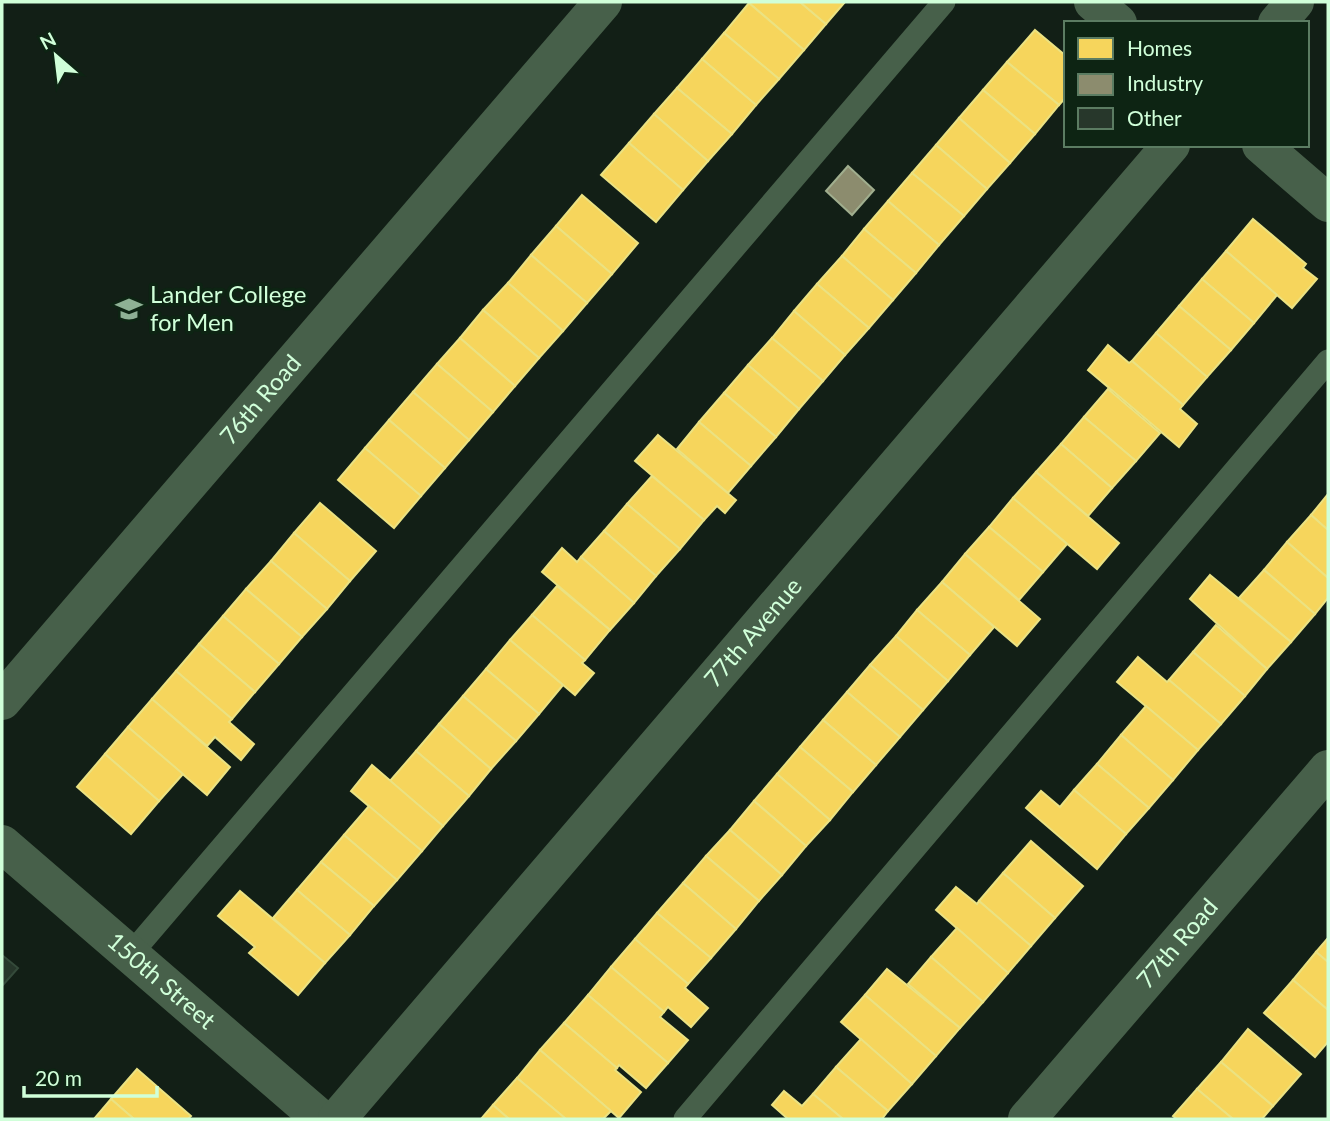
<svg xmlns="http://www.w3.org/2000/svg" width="1330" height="1121" font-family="Lato,sans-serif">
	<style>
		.homes { fill: #f6d55c; stroke: #ebe282; stroke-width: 2 }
		.industry { fill: #8c8c6e; stroke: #a0ae8e; stroke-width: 2 }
		.building { fill: #27372b; stroke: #344a3a; stroke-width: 2 }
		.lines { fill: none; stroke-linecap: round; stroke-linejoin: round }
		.service { stroke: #47604a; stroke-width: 23 }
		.minor { stroke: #47604a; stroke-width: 38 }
		.labels { text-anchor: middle; stroke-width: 7; stroke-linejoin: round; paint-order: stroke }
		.poi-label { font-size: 24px; fill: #d0ffd9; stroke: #0d2413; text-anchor: start }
		.street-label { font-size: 24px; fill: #d0ffd9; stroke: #0d2413 }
	</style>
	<rect width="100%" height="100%" fill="#121f16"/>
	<!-- homes -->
	<g class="homes">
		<path d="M751,2H800L826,24L804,50L749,3Z"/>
		<path d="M800,2H845L826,24Z"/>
		<path d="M749,3L804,50L779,79L724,33Z"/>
		<path d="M1035,30L1066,56V97L1059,105L1007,62Z"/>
		<path d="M724,33L779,79L756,105L702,59Z"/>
		<path d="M702,59L756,105L732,134L677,88Z"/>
		<path d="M1007,62L1059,105L1035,134L983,90Z"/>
		<path d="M677,88L732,134L708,161L654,114Z"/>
		<path d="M983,90L1035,134L1010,163L959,118Z"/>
		<path d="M654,114L708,161L683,190L629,143Z"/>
		<path d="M959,118L1010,163L987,189L936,145Z"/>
		<path d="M629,143L683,190L656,222L601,175Z"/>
		<path d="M936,145L987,189L964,216L912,173Z"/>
		<path d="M912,173L964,216L939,245L888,201Z"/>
		<path d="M582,195L638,243L612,274L556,226Z"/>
		<path d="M888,201L939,245L916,273L864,229Z"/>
		<path d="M1253,219L1306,264L1303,268L1317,279L1292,308L1226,251Z"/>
		<path d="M556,226L612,274L587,303L531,255Z"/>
		<path d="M864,229L916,273L893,300L842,256Z"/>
		<path d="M1226,251L1277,295L1254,323L1202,279Z"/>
		<path d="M531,255L587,303L563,331L508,283Z"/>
		<path d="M842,256L893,300L869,328L817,284Z"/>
		<path d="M1202,279L1254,323L1231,350L1179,306Z"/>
		<path d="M508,283L563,331L539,358L483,310Z"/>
		<path d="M817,284L869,328L845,355L794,311Z"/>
		<path d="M1179,306L1231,350L1207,377L1156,333Z"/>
		<path d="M483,310L539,358L515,386L460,338Z"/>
		<path d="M794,311L845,355L823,381L772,338Z"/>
		<path d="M1156,333L1207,377L1183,405L1132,361Z"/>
		<path d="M460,338L515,386L493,412L437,364Z"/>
		<path d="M772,338L823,381L799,409L748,365Z"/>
		<path d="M1108,345L1129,363L1132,361L1183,405L1180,409L1197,424L1179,447L1088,370Z"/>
		<path d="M437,364L493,412L469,440L413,392Z"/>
		<path d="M748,365L799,409L776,437L724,393Z"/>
		<path d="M1108,389L1160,433L1136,461L1084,417Z"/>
		<path d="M413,392L469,440L445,468L389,420Z"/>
		<path d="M724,393L776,437L751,466L699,422Z"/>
		<path d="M1084,417L1136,461L1112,488L1061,444Z"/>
		<path d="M389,420L445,468L421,496L365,448Z"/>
		<path d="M699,422L751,466L728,493L677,449Z"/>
		<path d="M658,435L736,500L725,513L717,506L704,520L635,461Z"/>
		<path d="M1061,444L1112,488L1088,516L1036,472Z"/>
		<path d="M365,448L421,496L394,528L338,480Z"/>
		<path d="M1036,472L1119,543L1097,569L1013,498Z"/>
		<path d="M652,476L704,520L680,549L627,504Z"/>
		<path d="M1328,494V530L1311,515Z"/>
		<path d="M1013,498L1067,544L1043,572L989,527Z"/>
		<path d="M320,503L376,551L350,581L294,533Z"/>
		<path d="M627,504L680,549L656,576L604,531Z"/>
		<path d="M1311,515L1328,530V578L1287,542Z"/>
		<path d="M989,527L1043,572L1019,600L965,554Z"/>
		<path d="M604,531L656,576L634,603L581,557Z"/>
		<path d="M294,533L350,581L327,609L271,561Z"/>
		<path d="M1287,542L1328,578V598L1315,614L1264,570Z"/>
		<path d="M562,548L577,562L581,557L634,603L610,630L542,572Z"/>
		<path d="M965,554L1040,619L1017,646L942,582Z"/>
		<path d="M271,561L327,609L302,637L246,589Z"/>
		<path d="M1264,570L1315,614L1291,642L1239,598Z"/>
		<path d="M1210,575L1291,642L1267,669L1190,599Z"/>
		<path d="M942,582L994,627L970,655L917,610Z"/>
		<path d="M557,586L610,630L585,660L532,615Z"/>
		<path d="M246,589L302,637L279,664L223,616Z"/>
		<path d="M917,610L970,655L948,681L896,636Z"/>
		<path d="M532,615L585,660L582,663L594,673L575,695L510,640Z"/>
		<path d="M223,616L279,664L255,692L199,644Z"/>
		<path d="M1216,625L1267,669L1245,696L1193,652Z"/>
		<path d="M896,636L948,681L923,710L870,665Z"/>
		<path d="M510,640L563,685L539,714L486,669Z"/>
		<path d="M199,644L255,692L232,719L176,671Z"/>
		<path d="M1193,652L1245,696L1221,724L1169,680Z"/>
		<path d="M1138,657L1167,682L1169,680L1221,724L1198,750L1117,682Z"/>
		<path d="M870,665L923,710L900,737L847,692Z"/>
		<path d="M486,669L539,714L516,741L463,696Z"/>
		<path d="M176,671L232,719L229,722L254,744L241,760L215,737L207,746L152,699Z"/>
		<path d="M847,692L900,737L876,765L823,720Z"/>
		<path d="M463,696L516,741L491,769L439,724Z"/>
		<path d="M152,699L230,767L207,795L128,727Z"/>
		<path d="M1146,706L1198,750L1173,780L1121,735Z"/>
		<path d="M823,720L876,765L853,792L800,747Z"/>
		<path d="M439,724L491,769L469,796L416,751Z"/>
		<path d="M128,727L183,774L159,801L105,754Z"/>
		<path d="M1121,735L1173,780L1149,808L1097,764Z"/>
		<path d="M800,747L853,792L830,820L777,774Z"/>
		<path d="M416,751L469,796L443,826L390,781Z"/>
		<path d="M105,754L159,801L131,834L77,787Z"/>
		<path d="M1097,764L1149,808L1126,834L1074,790Z"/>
		<path d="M372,765L443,826L422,851L351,791Z"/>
		<path d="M777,774L830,820L806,846L754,801Z"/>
		<path d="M1074,790L1126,834L1097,869L1026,808L1041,791L1060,807Z"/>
		<path d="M754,801L806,846L782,875L730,830Z"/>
		<path d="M369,806L422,851L397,880L344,835Z"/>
		<path d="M730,830L782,875L759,901L706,856Z"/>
		<path d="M344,835L397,880L374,906L321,862Z"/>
		<path d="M1031,841L1083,886L1055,918L1003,873Z"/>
		<path d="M706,856L759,901L736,929L683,883Z"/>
		<path d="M321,862L374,906L350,935L297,890Z"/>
		<path d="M1003,873L1055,918L1031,946L979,901Z"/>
		<path d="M683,883L736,929L711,958L657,913Z"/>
		<path d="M956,887L977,904L979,901L1031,946L1008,973L936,910Z"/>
		<path d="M297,890L350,935L325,963L273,918Z"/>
		<path d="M240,891L325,963L298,995L249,953L255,947L218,916Z"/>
		<path d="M657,913L711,958L688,984L635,939Z"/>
		<path d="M957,928L1008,973L983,1002L931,957Z"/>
		<path d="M1328,938V962L1316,952Z"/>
		<path d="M635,939L688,984L685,988L708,1008L691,1027L668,1007L664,1012L611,967Z"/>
		<path d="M1316,952L1328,962V1010L1293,980Z"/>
		<path d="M931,957L983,1002L960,1028L908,984Z"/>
		<path d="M611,967L664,1012L660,1017L688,1040L668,1063L588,995Z"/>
		<path d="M887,969L960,1028L936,1056L865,995Z"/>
		<path d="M1293,980L1328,1010V1042L1315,1057L1264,1013Z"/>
		<path d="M588,995L668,1063L646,1088L619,1065L617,1068L564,1023Z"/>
		<path d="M865,995L936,1056L912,1084L841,1022Z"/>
		<path d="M564,1023L617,1068L615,1070L641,1092L619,1118L540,1050Z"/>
		<path d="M1248,1029L1301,1074L1273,1106L1221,1062Z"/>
		<path d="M861,1039L912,1084L888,1111L836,1067Z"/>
		<path d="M540,1050L611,1111L603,1119H566L517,1078Z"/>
		<path d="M1221,1062L1273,1106L1262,1119H1233L1197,1089Z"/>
		<path d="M836,1067L888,1111L882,1119H843L813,1094Z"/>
		<path d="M137,1069L191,1116L188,1119H134L111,1099Z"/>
		<path d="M517,1078L566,1119H509L493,1105Z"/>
		<path d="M1197,1089L1233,1119H1177L1173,1116Z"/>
		<path d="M784,1091L802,1106L813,1094L843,1119H788L772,1105Z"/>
		<path d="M111,1099L134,1119H94Z"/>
		<path d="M493,1105L509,1119H481Z"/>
	</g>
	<!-- industry -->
	<path class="industry" d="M848,166L874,190L852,215L826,191Z"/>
	<!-- building -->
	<path class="building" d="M2,955L18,968L2,986Z"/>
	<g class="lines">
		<!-- service -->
		<g class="service">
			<path d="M130,955L944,2"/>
			<path d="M685,1119L1328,361"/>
		</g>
		<!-- minor -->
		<g class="minor">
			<path d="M1093,2L1118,23"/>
			<path d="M1277,23L1295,2"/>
			<path d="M1261,145L1328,203"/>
			<path id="s1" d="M2,701L603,2"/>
			<path id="s2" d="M2,844L321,1119"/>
			<path id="s3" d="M337,1119L1171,145"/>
			<path id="s4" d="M1027,1119L1328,769"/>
		</g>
	</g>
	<!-- icons -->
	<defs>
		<symbol id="university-bare" viewBox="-9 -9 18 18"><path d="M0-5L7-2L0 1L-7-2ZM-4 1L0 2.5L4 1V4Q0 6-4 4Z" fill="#8eb195" stroke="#0d2413" stroke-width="2.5" paint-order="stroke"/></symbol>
	</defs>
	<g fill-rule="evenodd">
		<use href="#university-bare" x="110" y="290" width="38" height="38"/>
	</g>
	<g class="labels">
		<!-- poi labels -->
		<g class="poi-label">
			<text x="150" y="303">Lander College<tspan x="150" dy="28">for Men</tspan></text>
		</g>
		<!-- street labels -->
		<g class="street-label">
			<text dy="8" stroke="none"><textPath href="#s1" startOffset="397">76th Road</textPath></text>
			<text dy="8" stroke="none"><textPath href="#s3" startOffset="640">77th Avenue</textPath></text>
			<text dy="8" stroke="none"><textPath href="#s4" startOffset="231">77th Road</textPath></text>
			<text dy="8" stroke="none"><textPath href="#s2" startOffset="210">150th Street</textPath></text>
		</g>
	</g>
	<!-- border -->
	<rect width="1330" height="1121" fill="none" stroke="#d0ffd9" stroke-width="7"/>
	<!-- legend -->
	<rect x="1064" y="21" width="245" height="126" fill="#0d2413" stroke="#5b7c62" stroke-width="2"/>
	<rect x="1078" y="38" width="35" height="21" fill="#f6d55c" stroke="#5b7c62" stroke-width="2"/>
	<text x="1127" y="56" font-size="21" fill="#d0ffd9">Homes</text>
	<rect x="1078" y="74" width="35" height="21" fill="#8c8c6e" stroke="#5b7c62" stroke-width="2"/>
	<text x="1127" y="91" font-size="21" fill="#d0ffd9">Industry</text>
	<rect x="1078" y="108" width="35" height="21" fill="#27372b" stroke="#5b7c62" stroke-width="2"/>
	<text x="1127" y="126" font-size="21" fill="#d0ffd9">Other</text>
	<!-- north arrow -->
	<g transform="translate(56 56) rotate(332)" stroke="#0d2413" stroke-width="5" paint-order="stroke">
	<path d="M0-5L12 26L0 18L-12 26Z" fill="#d0ffd9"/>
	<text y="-10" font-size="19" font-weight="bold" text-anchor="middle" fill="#d0ffd9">N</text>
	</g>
	<!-- scale -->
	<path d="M24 1086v10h133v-10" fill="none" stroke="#d0ffd9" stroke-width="3.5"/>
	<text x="35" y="1086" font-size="21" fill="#d0ffd9" stroke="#0d2413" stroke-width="5" paint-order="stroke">20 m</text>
</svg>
